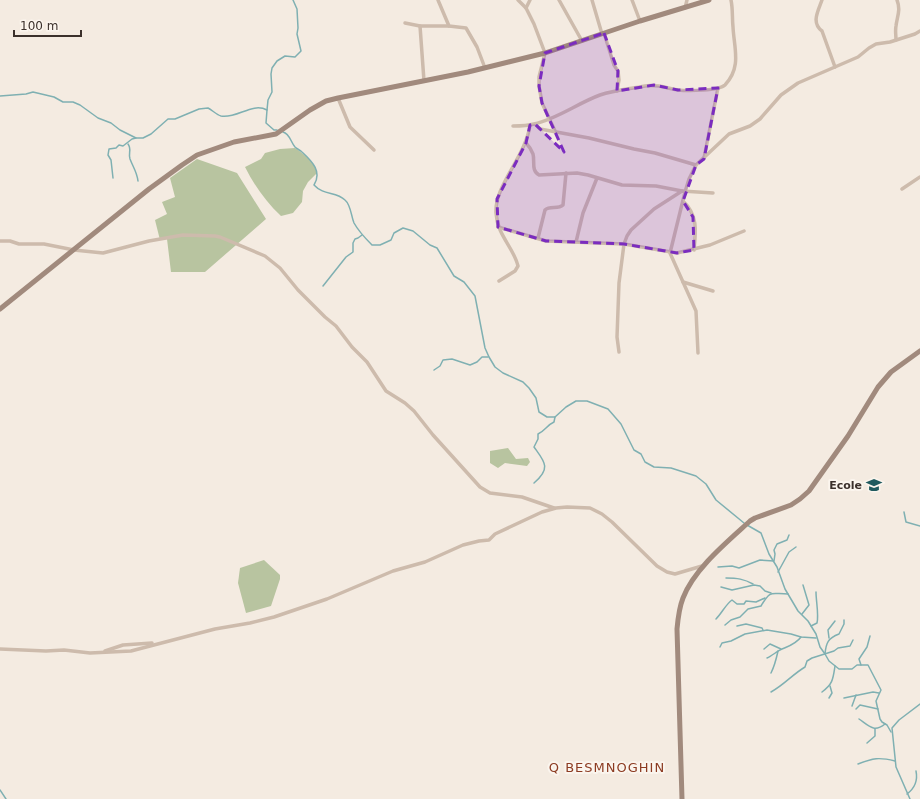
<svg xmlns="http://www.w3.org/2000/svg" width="920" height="799" font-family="'DejaVu Sans',sans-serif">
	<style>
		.green { fill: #b8c4a0 }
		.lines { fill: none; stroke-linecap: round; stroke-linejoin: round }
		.stream { stroke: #7fb0b2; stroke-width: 1.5 }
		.street { stroke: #cdbbac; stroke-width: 3.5 }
		.secondary { stroke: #a18a7d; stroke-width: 5 }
		.marked { fill: #7b2cbf; fill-opacity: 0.2; stroke: #7b2cbf; stroke-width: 3; stroke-dasharray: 8 5; stroke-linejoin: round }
		.labels { text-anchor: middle; stroke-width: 4; stroke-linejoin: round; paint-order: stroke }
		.poi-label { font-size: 11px; font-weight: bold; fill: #3b302b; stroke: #fbf5ee; text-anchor: end }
		.quarter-label { font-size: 13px; letter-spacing: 1px; fill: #8c3b22; stroke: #fbf5ee }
	</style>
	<rect width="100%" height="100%" fill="#f4ebe1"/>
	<!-- green -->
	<g class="green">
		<path d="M295,148C304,154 315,162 317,173L308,182L303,191L302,202L293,213L281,216C266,202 254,185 245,167L261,159L265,153L280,149Z"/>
		<path d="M197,159L237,173L266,219L205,272H171L167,239L160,240L155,220L167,214L162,202L175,197L170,178Z"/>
		<path d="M508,448L516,459L528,458L530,462L527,466L505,463L498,468L490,463V451Z"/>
		<path d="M264,560L280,575V579L271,606L246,613L238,583L240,568Z"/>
	</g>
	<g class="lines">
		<!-- stream -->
		<g class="stream">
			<path d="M0,96L26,94L33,92L54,97L63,102H73L80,105L98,118L111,123L120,130L136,138H143L151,134L168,119H175L199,109L208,108C212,110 217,115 221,116C237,119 252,102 267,110L266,123L274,130H277"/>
			<path d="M267,110L268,100L272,92L271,74L272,68L277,61L285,56L295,57L301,51L297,34L298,28L297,9L293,0"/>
			<path d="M283,132C290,134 290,141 295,147C297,149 300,150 302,152C313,162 322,172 314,185C324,196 336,191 345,200C351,205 351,216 354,223C359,232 365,238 372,245H380L391,240L394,233L403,228L413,231L430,245L437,248L454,276L464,282L475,296L485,348L489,357L495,367L503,373L523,382L529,388L536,398L539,412L547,417H555L566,407L576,401H587L608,409L621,424L634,450L641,454L645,462L654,467L671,468L696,476L706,484L716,500L744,523"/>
			<path d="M128,144C132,149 128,153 130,159C133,167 137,172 138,181"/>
			<path d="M113,178L111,160L108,155L109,149L116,148L119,145L123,146L132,139L136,138"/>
			<path d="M323,286L346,257L353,252V243L355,239L358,238L362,235"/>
			<path d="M434,370L440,366L443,360L452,359L470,365L477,362L482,357H488"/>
			<path d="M534,483C552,468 544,461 534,447L538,439V434C545,431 547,425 554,422L555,417"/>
			<path d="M904,512L906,522L920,526"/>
			<path d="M747,525L761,533L769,554L777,567L785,589L798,611L808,621L816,634L820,647L825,654L829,661L839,669H852L857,665H868L881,690L876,701L880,719L882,722L887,725L891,732"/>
			<path d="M718,567L732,566L739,568L760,560L774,561L775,554L774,550L777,544L787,540L789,535"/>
			<path d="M778,572L789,552L796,547"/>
			<path d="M726,578C737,578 744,579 753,584"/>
			<path d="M721,587L732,590L754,585L760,586L765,591L771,593"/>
			<path d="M802,614L809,605L803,585"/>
			<path d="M716,619C722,613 726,604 732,600L737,604H744L746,601L756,602L765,598"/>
			<path d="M725,625L731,620L740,617L748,609L761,606C771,589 771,594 788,594"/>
			<path d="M737,626L746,624L762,628L763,630"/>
			<path d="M811,626L817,623C819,615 816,601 816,592"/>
			<path d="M829,638L828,630L835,621"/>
			<path d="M720,647L722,643L731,641L745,634L767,630L791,634L801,637L816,638"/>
			<path d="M764,649L770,644L781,649"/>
			<path d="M825,654C826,643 828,638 839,634L844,624V620"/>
			<path d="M767,658C772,656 777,651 782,649C789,646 796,644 801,637"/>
			<path d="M861,665L859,659L867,647L870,636"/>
			<path d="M771,673C775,665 776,660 778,651"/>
			<path d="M771,692C784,685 793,674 805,667L807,661L812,658L834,651L838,648L850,646L853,640"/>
			<path d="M822,692C833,684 833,679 835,666"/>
			<path d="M829,698L832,693L830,686"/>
			<path d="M844,698L873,692L879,693"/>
			<path d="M852,706L856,695"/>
			<path d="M856,709L860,705L878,709"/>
			<path d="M859,719C869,726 874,733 885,724"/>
			<path d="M867,743L875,736V729"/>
			<path d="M858,764C873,758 879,757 895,761"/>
			<path d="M0,790L6,799"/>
			<path d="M907,794C915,788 918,781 916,771"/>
			<path d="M910,799L896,767L892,728L899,720L920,704"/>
		</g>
		<!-- street -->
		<g class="street">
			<path d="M438,0L449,26L466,28L477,47L485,68"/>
			<path d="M518,0L526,8L534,24L545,53L539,77V86L542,103L555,131"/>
			<path d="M559,0L582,41"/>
			<path d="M592,0L602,34"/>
			<path d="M632,0L640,21"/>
			<path d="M822,0C818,11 811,23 822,31L835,67"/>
			<path d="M526,8L530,0"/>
			<path d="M685,8L687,0"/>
			<path d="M405,23L420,26H449"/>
			<path d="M420,26L424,81"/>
			<path d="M604,33L614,65L618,71L619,80L617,91"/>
			<path d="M896,40C896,35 895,31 896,26C897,17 901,10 897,0"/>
			<path d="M338,98L350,127L374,150"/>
			<path d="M535,124L540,129L589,138L634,149L655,153L696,165"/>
			<path d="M513,126C520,126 527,126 534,124C557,119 578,103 600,95C615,90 630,89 645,86C657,84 666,88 678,90C687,91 719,91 725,85C742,67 734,48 733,27C732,18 733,9 731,0"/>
			<path d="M526,143C529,146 531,149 533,154C535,161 531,171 539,175L577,173L588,175L622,185L656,186L682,191"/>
			<path d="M704,158L718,88"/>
			<path d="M902,189L920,177"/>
			<path d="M683,201C698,215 696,231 694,250"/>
			<path d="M498,227L546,241L624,244L677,253L710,245L744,231"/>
			<path d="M538,238L545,210C550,205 558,210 563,205L566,173"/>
			<path d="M0,241H10L19,244H44L74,250L103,253L149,241L183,235L215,236L220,237L265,256L280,268L298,290L325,317L336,326L352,347L367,362L386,391L405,403L414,411L433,435L480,487L490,493L522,497L554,508"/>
			<path d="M576,242L583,213L597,178"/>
			<path d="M499,281L515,271L518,266C514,248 497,235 496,213C494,186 526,156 530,125"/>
			<path d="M683,282L713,291"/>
			<path d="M619,352L617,337L619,283L624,244L627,236L631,230L654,209L682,191L713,193"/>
			<path d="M698,353L696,311L670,253L685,192L689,179L696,165L729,134L750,126L760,119L781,95L798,83L858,57L869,48L876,44L890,42L915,34L920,31"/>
			<path d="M0,649L46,651L64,650L90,653L131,651L215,629L250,623L274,617L327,599L393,571L425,562L463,545L479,541L489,540L495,534L542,512L556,508L567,507L590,508L602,514L612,522L657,566L667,572L675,574L702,566"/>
			<path d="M105,651L123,645L152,643"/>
		</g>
		<!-- secondary -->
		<g class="secondary">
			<path d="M0,309L149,189L182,165L197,155L234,142L276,134L310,110L326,101L338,98L468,72L545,53L640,21L709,0"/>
			<path d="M682,799L677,629C678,618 679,608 683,598C694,569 727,542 750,521L755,518L791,505L800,499L809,491L848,436L878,387L891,372L920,351"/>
		</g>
	</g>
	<!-- marked area -->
	<path class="marked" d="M604,33L618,71L617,91L654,85L678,90L718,88L704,159L696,165L683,201L693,217L694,250L677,253L624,244L546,241L498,227L497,199L526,143L530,125L535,124L564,152L542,103L539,86L545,53Z"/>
	<!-- icons -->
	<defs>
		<symbol id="school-bare" viewBox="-9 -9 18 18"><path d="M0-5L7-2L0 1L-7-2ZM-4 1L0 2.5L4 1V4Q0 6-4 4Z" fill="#1f5a5e" stroke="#fbf5ee" stroke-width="2.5" paint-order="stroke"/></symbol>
	</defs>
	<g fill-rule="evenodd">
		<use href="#school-bare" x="863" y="474" width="22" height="22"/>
	</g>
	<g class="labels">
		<!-- poi labels -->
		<g class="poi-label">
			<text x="862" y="489">Ecole</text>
		</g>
		<!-- quarter labels -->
		<g class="quarter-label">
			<text x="607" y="772">Q BESMNOGHIN</text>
		</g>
	</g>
	<!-- scale -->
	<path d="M14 30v6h67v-6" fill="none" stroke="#3b302b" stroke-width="2"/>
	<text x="20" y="30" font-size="12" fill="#3b302b" stroke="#fbf5ee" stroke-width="3" paint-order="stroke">100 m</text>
</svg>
